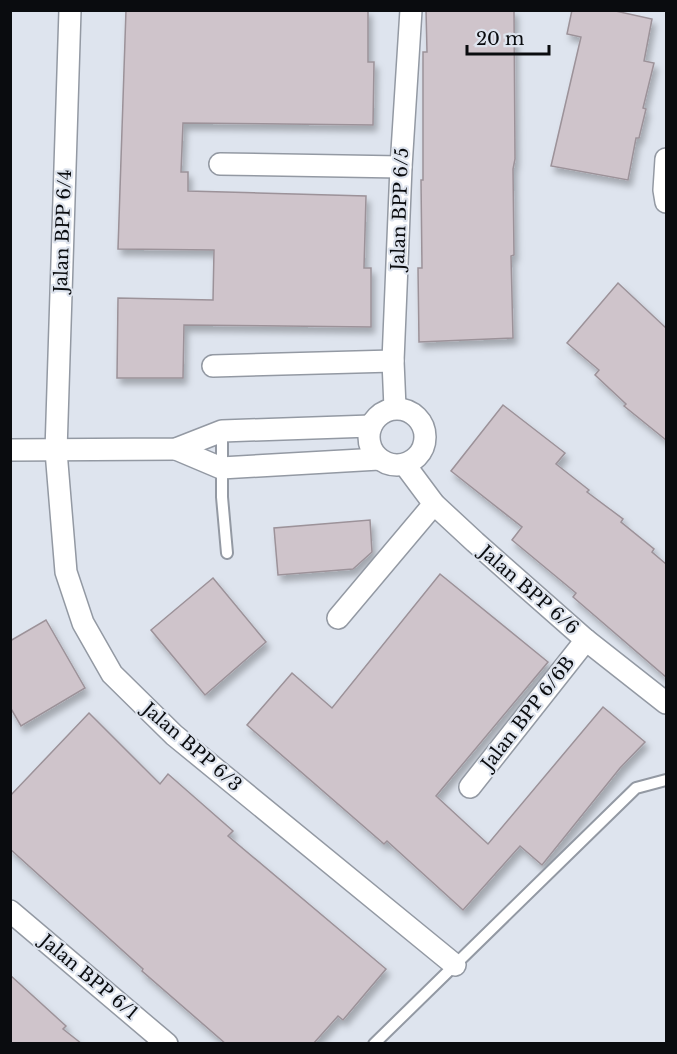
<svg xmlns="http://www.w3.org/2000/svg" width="677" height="1054" font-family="'Libre Baskerville',serif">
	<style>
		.building { fill: #cfc4cb; stroke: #9c9299; stroke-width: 1.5; filter: url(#shadow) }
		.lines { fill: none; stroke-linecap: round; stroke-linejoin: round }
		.service-casing { stroke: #9399a3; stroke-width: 14 }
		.minor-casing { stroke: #9399a3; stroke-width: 24 }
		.service { stroke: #fff; stroke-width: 10 }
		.minor { stroke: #fff; stroke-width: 21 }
		.labels { text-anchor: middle; stroke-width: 4.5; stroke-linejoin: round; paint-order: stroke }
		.street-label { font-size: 18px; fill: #0a0c0f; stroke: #dee4ee }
	</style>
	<defs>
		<filter id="shadow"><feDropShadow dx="3.5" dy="6" stdDeviation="3" flood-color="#0004"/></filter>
	</defs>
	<rect width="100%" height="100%" fill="#dee4ee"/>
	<!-- building -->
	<g class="building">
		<path d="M126,10H368V62H374L373,125L183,123L181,172H188V191L366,196L364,268H371V327L184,325L183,378H117L118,298L213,300L214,250L118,249Z"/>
		<path d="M426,10H514L515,159L513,169L514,255L511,256L513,338L419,342L418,268H422L421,180H423V52H427Z"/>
		<path d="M572,10H611L652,19L644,61L654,63L643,108L646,109L639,138H636L628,180L551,166L581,37L567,34Z"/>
		<path d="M618,283L666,328V440L624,406L626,404L595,375L599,370L567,343Z"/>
		<path d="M503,405L565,453L556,464L589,490L587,492L623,519L621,522L654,549L652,552L666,564V677L573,597L576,593L512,540L522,527L451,471Z"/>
		<path d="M370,520L372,552L353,569L278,575L274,528Z"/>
		<path d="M440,574L548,662L436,796L488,844L603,707L645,742L620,768L542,865L520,846L463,910L387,841L384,844L247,725L292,673L332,708Z"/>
		<path d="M213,578L266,642L205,695L151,630Z"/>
		<path d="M46,620L85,688L21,726L10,707V641Z"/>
		<path d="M89,713L160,784L168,774L233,831L228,836L386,969L343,1020L338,1016L313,1044H226L142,971L143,969L10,849V796Z"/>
		<path d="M10,975L66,1026L63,1029L82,1044H10Z"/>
	</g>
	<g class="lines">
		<defs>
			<g id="service">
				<path d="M222,431V497L227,553"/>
				<path d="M374,1044L636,788L666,780"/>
			</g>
			<g id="minor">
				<path d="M70,10L56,451L66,572L83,623L112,674L174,735L455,965"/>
				<path d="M666,159L664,190L666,202"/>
				<path d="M220,164L401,167"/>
				<path d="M213,366L393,361"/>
				<path d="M395,408L393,361L401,167L411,10"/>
				<circle cx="397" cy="437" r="28"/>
				<path d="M176,449L221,468L379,459"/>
				<path d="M10,450L176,449L222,431L371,426"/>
				<path d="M405,465L434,504L475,542L586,640L666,703"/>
				<path d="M338,618L434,504"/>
				<path d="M470,787L586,640"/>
				<path d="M10,911L167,1044"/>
			</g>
		</defs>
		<!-- service casing -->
		<use href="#service" class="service-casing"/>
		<!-- minor casing -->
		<use href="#minor" class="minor-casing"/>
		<!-- service -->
		<use href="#service" class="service"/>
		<!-- minor -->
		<use href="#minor" class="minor"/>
	</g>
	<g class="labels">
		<!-- street labels -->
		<g class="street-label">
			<text transform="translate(400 209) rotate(-88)" y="6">Jalan BPP 6/5</text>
			<text transform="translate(63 231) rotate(-88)" y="6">Jalan BPP 6/4</text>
			<text transform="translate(529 590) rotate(41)" y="6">Jalan BPP 6/6</text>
			<text transform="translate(528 713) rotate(-52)" y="6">Jalan BPP 6/6B</text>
			<text transform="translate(192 747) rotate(41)" y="6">Jalan BPP 6/3</text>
			<text transform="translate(89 977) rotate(40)" y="6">Jalan BPP 6/1</text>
		</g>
	</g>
	<!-- border -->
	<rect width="677" height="1054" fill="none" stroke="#0a0c0f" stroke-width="24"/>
	<!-- scale -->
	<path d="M467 45v9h82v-9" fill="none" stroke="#0a0c0f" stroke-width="3"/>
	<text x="476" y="45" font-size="18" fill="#0a0c0f" stroke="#dee4ee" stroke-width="4.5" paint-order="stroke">20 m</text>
</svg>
